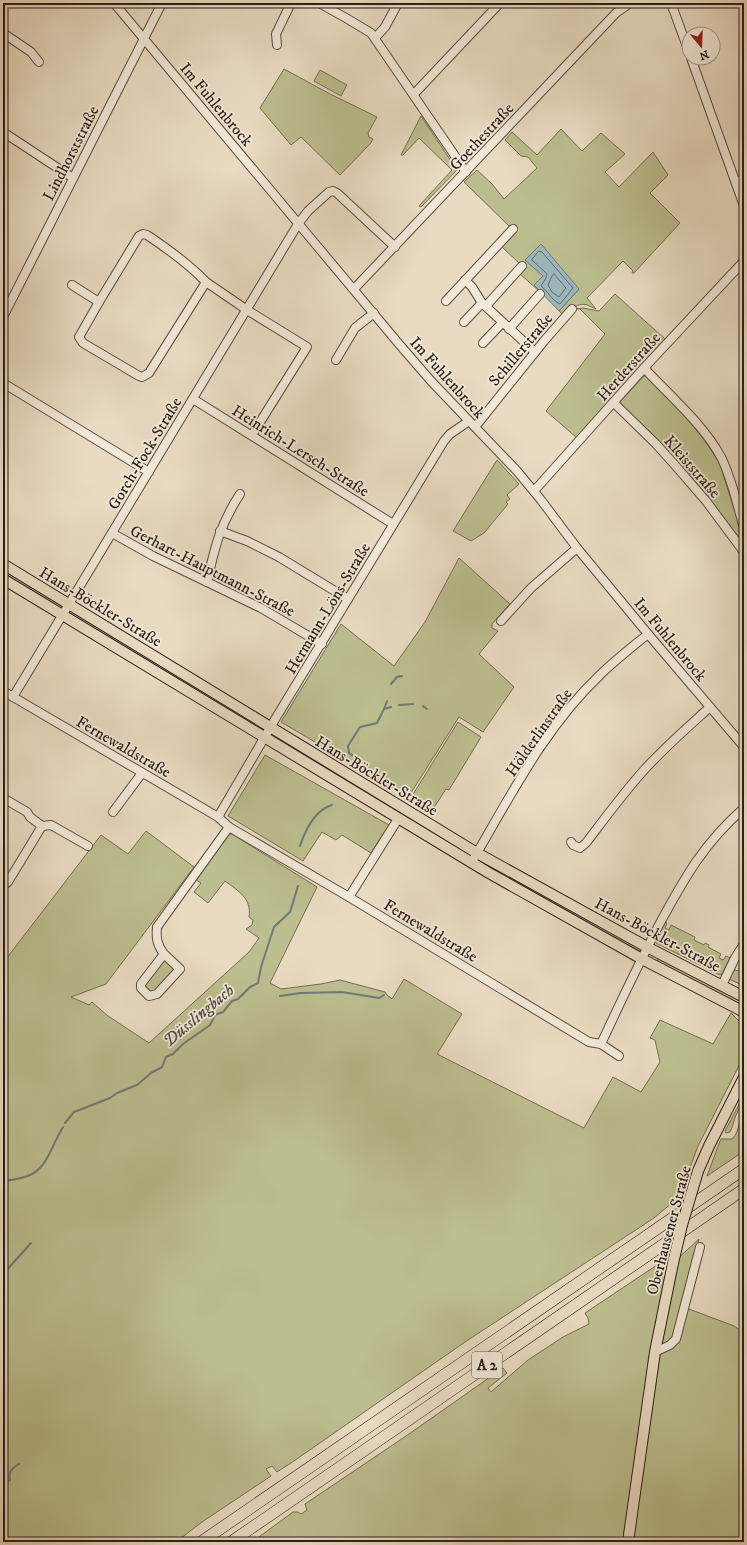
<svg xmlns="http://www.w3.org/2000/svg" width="747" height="1545" font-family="'IM FELL DW Pica',serif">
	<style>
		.green { fill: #bcbe8f; stroke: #746e52 }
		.water { fill: #9cb8be; stroke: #6f7a7a }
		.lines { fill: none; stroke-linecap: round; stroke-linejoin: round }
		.shore { stroke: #646a6a; stroke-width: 1 }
		.stream { stroke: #6f7a7a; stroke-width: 2 }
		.minor-casing { stroke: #5a4c40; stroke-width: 10 }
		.major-casing { stroke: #2b1d15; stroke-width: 12 }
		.highway-casing { stroke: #2b1d15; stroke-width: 12 }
		.minor { stroke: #f1e8d7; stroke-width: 8 }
		.major { stroke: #e9dbc2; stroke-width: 10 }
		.highway { stroke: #e9dbc2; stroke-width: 11 }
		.major-bridge-casing { stroke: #2b1d15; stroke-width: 12; stroke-linecap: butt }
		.major-bridge { stroke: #e9dbc2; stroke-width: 10 }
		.labels { text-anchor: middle; stroke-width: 3.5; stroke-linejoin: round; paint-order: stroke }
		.shield { fill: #f1e8d7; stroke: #665a4f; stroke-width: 1 }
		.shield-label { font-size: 15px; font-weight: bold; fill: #2b1d15 }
		.street-label { font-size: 16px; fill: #2b1d15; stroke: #f1e8d7 }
		.water-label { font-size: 17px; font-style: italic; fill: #4d4c48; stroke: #f1e8d7 }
	</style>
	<rect width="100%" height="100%" fill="#e9dbc2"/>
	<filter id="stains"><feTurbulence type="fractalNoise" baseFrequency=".005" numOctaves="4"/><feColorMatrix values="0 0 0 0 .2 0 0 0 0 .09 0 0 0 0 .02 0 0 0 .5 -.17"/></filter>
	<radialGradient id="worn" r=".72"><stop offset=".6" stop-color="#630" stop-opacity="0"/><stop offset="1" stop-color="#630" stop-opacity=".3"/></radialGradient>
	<!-- green -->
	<g class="green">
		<path d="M284,69L330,94L377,117L368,133L369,137L373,139L370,144L340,175L301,137L291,145L260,108Z"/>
		<path d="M320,70L347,85L341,96L314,81Z"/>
		<path d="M421,116L457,170L421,207L419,206L452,170L419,138L403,155H401Z"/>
		<path d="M561,129L582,151L601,133L625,154L605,172L619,187L653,152L668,175L650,193L680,223L634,273H632L633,271L623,261L587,298L596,309C593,308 590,306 587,305C578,302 571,310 564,315L559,311L579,289L543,276L539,291L519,273L520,264L501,246L517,230L515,228L516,225L511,228L464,182L477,170L492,184L504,199L537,168L528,157L521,156L505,140L512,132L537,155Z"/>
		<path d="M615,294L665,339L577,438L546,411L605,334L580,309H577L568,319L575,309L583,308L599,311Z"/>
		<path d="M644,376H647C673,403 699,429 718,461H720L724,470L723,474L742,535L744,537V545L721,519L720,513L673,452L680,451V448L667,451L619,403Z"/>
		<path d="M497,460L519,484L507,495L510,499L506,502L508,504L484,533L471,541L453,531Z"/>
		<path d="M459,558L510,604L492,624V628L498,631L479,654L514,687L483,732L459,717L409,796L376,778L281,722L341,624L394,666L425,622Z"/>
		<path d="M458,722L481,737L449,790L446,789L433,809L412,796Z"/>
		<path d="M265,755L389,825L371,853L342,835L336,840L322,832L303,861L228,816Z"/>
		<path d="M146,831L194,867L106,984L71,997L89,1005L92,1002L108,1016L149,1043L249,952L259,938L246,929L252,925L253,920L249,917C252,898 238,891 225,881L208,903L194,892L201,883L196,880L229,834H232L317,887L270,983L281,989L321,984L340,980L385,992L387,995L392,999L404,979L462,1014L437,1054L584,1128L613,1077L641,1092L660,1062L655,1040L650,1038L660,1020L713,1044L731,1013L744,1026V1056L698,1146L679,1197L654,1218L465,1342L291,1463L277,1472L272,1466L266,1469L271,1476L202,1522L176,1542H3V963L101,835L128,854Z"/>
		<path d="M484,859L642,948L640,953L480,866Z"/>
		<path d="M665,922L667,923L665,928L669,930L671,925L695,937L694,940L704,945L705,943L709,945L708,947L721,954L719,958L723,960L726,956L730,958L722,974L720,975L656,943L655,941Z"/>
		<path d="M744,949V986L729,979L733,969L738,971L742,962L737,959Z"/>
		<path d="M659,956L744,1000V1009L656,964Z"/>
		<path d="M162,959H166L175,970L156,992L151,993L144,987L145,982Z"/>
		<path d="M744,1095V1099L736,1115L731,1130L730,1132L726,1133L725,1131Z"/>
		<path d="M744,1106V1151L707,1176L720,1141L721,1139H732C741,1131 738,1117 744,1106Z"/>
		<path d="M699,1239L681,1306L734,1326L744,1333V1542H252L293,1512H298L301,1514L307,1510L305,1504L409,1434L503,1368L507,1373L488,1388L491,1392L528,1360L563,1337L589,1324L588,1318L585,1313L660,1263L662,1273Z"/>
	</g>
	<!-- water -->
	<path class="water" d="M541,244L579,289L559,311L534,285L543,276L525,260Z"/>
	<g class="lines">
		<!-- shore -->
		<g class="shore">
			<path d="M539,251L542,252L573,288L560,304C551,300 548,291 541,286L546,278L547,274L532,260Z"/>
			<path d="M554,274L566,288L559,297L552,292L548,285L552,276Z"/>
		</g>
		<!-- stream -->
		<g class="stream">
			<path d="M391,684L397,677L402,676"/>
			<path d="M399,705L413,704"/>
			<path d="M423,706L427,709"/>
			<path d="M384,709L387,701"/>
			<path d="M359,760L349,753L348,746L360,727L377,723L384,709L391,707"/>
			<path d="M300,846C305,831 315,810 332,805"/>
			<path d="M280,996L301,993L342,992L379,998L384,995"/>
			<path d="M65,1123L74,1112L110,1098L117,1093L137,1085L151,1073L162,1067L166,1057L173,1054L183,1044L210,1025L215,1015L223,1012L232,1001L238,999L250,987L258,983L261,967L274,927L290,912L298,886"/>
			<path d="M3,1181C48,1177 43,1161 63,1127"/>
			<path d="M3,1275L5,1272L31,1243"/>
			<path d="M3,1485L10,1480C8,1472 12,1468 19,1464"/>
		</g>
		<defs>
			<g id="minor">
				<path d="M114,3L399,344L431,381L517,471L541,500L577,548L648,634L744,747"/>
				<path d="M319,3L346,18L371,33L466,172"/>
				<path d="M671,3L689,52"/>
				<path d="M3,33L31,52L39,62"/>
				<path d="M375,38L385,27L398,3"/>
				<path d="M277,45L276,34L291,3"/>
				<path d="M691,58L744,206"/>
				<path d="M414,94L500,3"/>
				<path d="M3,132L73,178"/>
				<path d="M736,183L744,178"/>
				<path d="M465,280L472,287L482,303L535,352"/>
				<path d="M206,282C188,263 168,249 147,235L143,234L139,236L99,302L79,337L83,343L139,376L142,377L149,373L206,282L247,310L307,347L252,435"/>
				<path d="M72,285L99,302"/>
				<path d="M354,289L616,13L630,3"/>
				<path d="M446,301L513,229"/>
				<path d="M486,306L522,266"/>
				<path d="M3,317L162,3"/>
				<path d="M464,322L482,303"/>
				<path d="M509,329L540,294"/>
				<path d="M483,343L502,323"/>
				<path d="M336,360L355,328L374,313"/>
				<path d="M644,368C669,395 704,425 721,457C732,479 737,504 744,528"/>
				<path d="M3,383L149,472"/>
				<path d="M193,399L393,524"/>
				<path d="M614,403L656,444L674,464L706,501L744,552"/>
				<path d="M475,427L544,341L572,309"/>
				<path d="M534,491L644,368L744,261"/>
				<path d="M220,531L247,541L279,557L348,599"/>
				<path d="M112,533L153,556L261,608L322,644"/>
				<path d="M207,582C215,546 220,525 240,494"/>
				<path d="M501,621L531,588L577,548"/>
				<path d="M3,691L218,817L229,827L349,897L589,1042L601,1044L619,1056"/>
				<path d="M13,697L298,224L308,211L329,192L333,191L337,193L395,247"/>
				<path d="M3,798L27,812L30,817L42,826L8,882L3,886"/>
				<path d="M113,812L142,773"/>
				<path d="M218,817L274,721L444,441L450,434L469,421"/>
				<path d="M42,826L51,825L88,846"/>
				<path d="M571,842L573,845L580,848L586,843C605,818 624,792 645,769C665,747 688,727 710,707"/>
				<path d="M474,858C511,795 546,726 599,676C614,661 631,648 648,634"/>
				<path d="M349,897L398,819"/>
				<path d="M164,954L180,969L157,994L149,996L141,988V984L164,954C157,945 156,938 157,927L229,827"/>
				<path d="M722,985L735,958L744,944"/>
				<path d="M601,1044C620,1003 639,963 660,923C685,877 704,843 744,808"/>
				<path d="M655,1352L670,1345L676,1339L700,1247"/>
			</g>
			<g id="major">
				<path d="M3,564L477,853L647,947L744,997"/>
				<path d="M3,579L489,873L642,959L744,1012"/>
				<path d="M698,1171L709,1146L744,1077"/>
				<path d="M628,1542L655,1352L673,1263"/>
			</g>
			<g id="highway">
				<path d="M201,1542L744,1169"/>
				<path d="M231,1542L744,1189"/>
			</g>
		</defs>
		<!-- minor casing -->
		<use href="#minor" class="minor-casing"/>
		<!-- major casing -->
		<use href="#major" class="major-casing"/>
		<!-- highway casing -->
		<use href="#highway" class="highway-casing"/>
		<!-- minor -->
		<use href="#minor" class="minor"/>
		<!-- major -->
		<use href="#major" class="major"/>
		<!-- highway -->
		<use href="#highway" class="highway"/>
		<defs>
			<path id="major-bridge" d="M673,1263L682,1225L698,1171"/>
		</defs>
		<!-- major-bridge casing -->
		<use href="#major-bridge" class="major-bridge-casing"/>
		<!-- major-bridge -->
		<use href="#major-bridge" class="major-bridge"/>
	</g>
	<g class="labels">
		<!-- shield labels -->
		<rect class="shield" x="472" y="1352" width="30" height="26" rx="3"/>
		<g class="shield-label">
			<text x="487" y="1370">A 2</text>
		</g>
		<!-- street labels -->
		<g class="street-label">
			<text transform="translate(217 104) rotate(50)" y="6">Im Fuhlenbrock</text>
			<text transform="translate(481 136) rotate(-47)" y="6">Goethestraße</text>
			<text transform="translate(70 153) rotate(-63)" y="6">Lindhorststraße</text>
			<text transform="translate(520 349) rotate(-50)" y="6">Schillerstraße</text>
			<text transform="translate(628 366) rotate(-48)" y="6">Herderstraße</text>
			<text transform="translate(448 377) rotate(48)" y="6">Im Fuhlenbrock</text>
			<text transform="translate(301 450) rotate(32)" y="6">Heinrich-Lersch-Straße</text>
			<text transform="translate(144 453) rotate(-59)" y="6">Gorch-Fock-Straße</text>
			<text transform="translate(693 466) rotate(49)" y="6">Kleiststraße</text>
			<text transform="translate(213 570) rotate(27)" y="6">Gerhart-Hauptmann-Straße</text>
			<text transform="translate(101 606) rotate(31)" y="6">Hans-Böckler-Straße</text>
			<text transform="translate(327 608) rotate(-59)" y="6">Hermann-Löns-Straße</text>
			<text transform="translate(671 639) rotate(50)" y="6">Im Fuhlenbrock</text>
			<text transform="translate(538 732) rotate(-55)" y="6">Hölderlinstraße</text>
			<text transform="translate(124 746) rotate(30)" y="6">Fernewaldstraße</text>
			<text transform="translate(377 775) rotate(31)" y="6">Hans-Böckler-Straße</text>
			<text transform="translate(431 930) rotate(31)" y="6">Fernewaldstraße</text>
			<text transform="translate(658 934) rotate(28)" y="6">Hans-Böckler-Straße</text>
			<text transform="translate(668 1230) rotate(-75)" y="6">Oberhausener Straße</text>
		</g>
		<!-- water labels -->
		<g class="water-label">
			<text transform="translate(198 1015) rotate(-40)" y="6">Düsslingbach</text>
		</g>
	</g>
	<!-- margin -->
	<rect width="747" height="1545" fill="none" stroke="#e9dbc2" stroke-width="16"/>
	<rect x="4" y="4" width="739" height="1537" fill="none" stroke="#2b1d15" stroke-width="2"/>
	<rect x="8" y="8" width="731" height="1529" fill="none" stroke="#2b1d15"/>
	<!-- north arrow -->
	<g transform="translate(701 46) rotate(161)"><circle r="19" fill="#f1e8d7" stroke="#a29789"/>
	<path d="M0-3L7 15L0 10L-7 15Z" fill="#8f2418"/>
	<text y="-6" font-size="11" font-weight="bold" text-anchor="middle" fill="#2b1d15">N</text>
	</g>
	<rect width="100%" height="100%" filter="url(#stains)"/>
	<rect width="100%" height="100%" fill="url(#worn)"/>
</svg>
